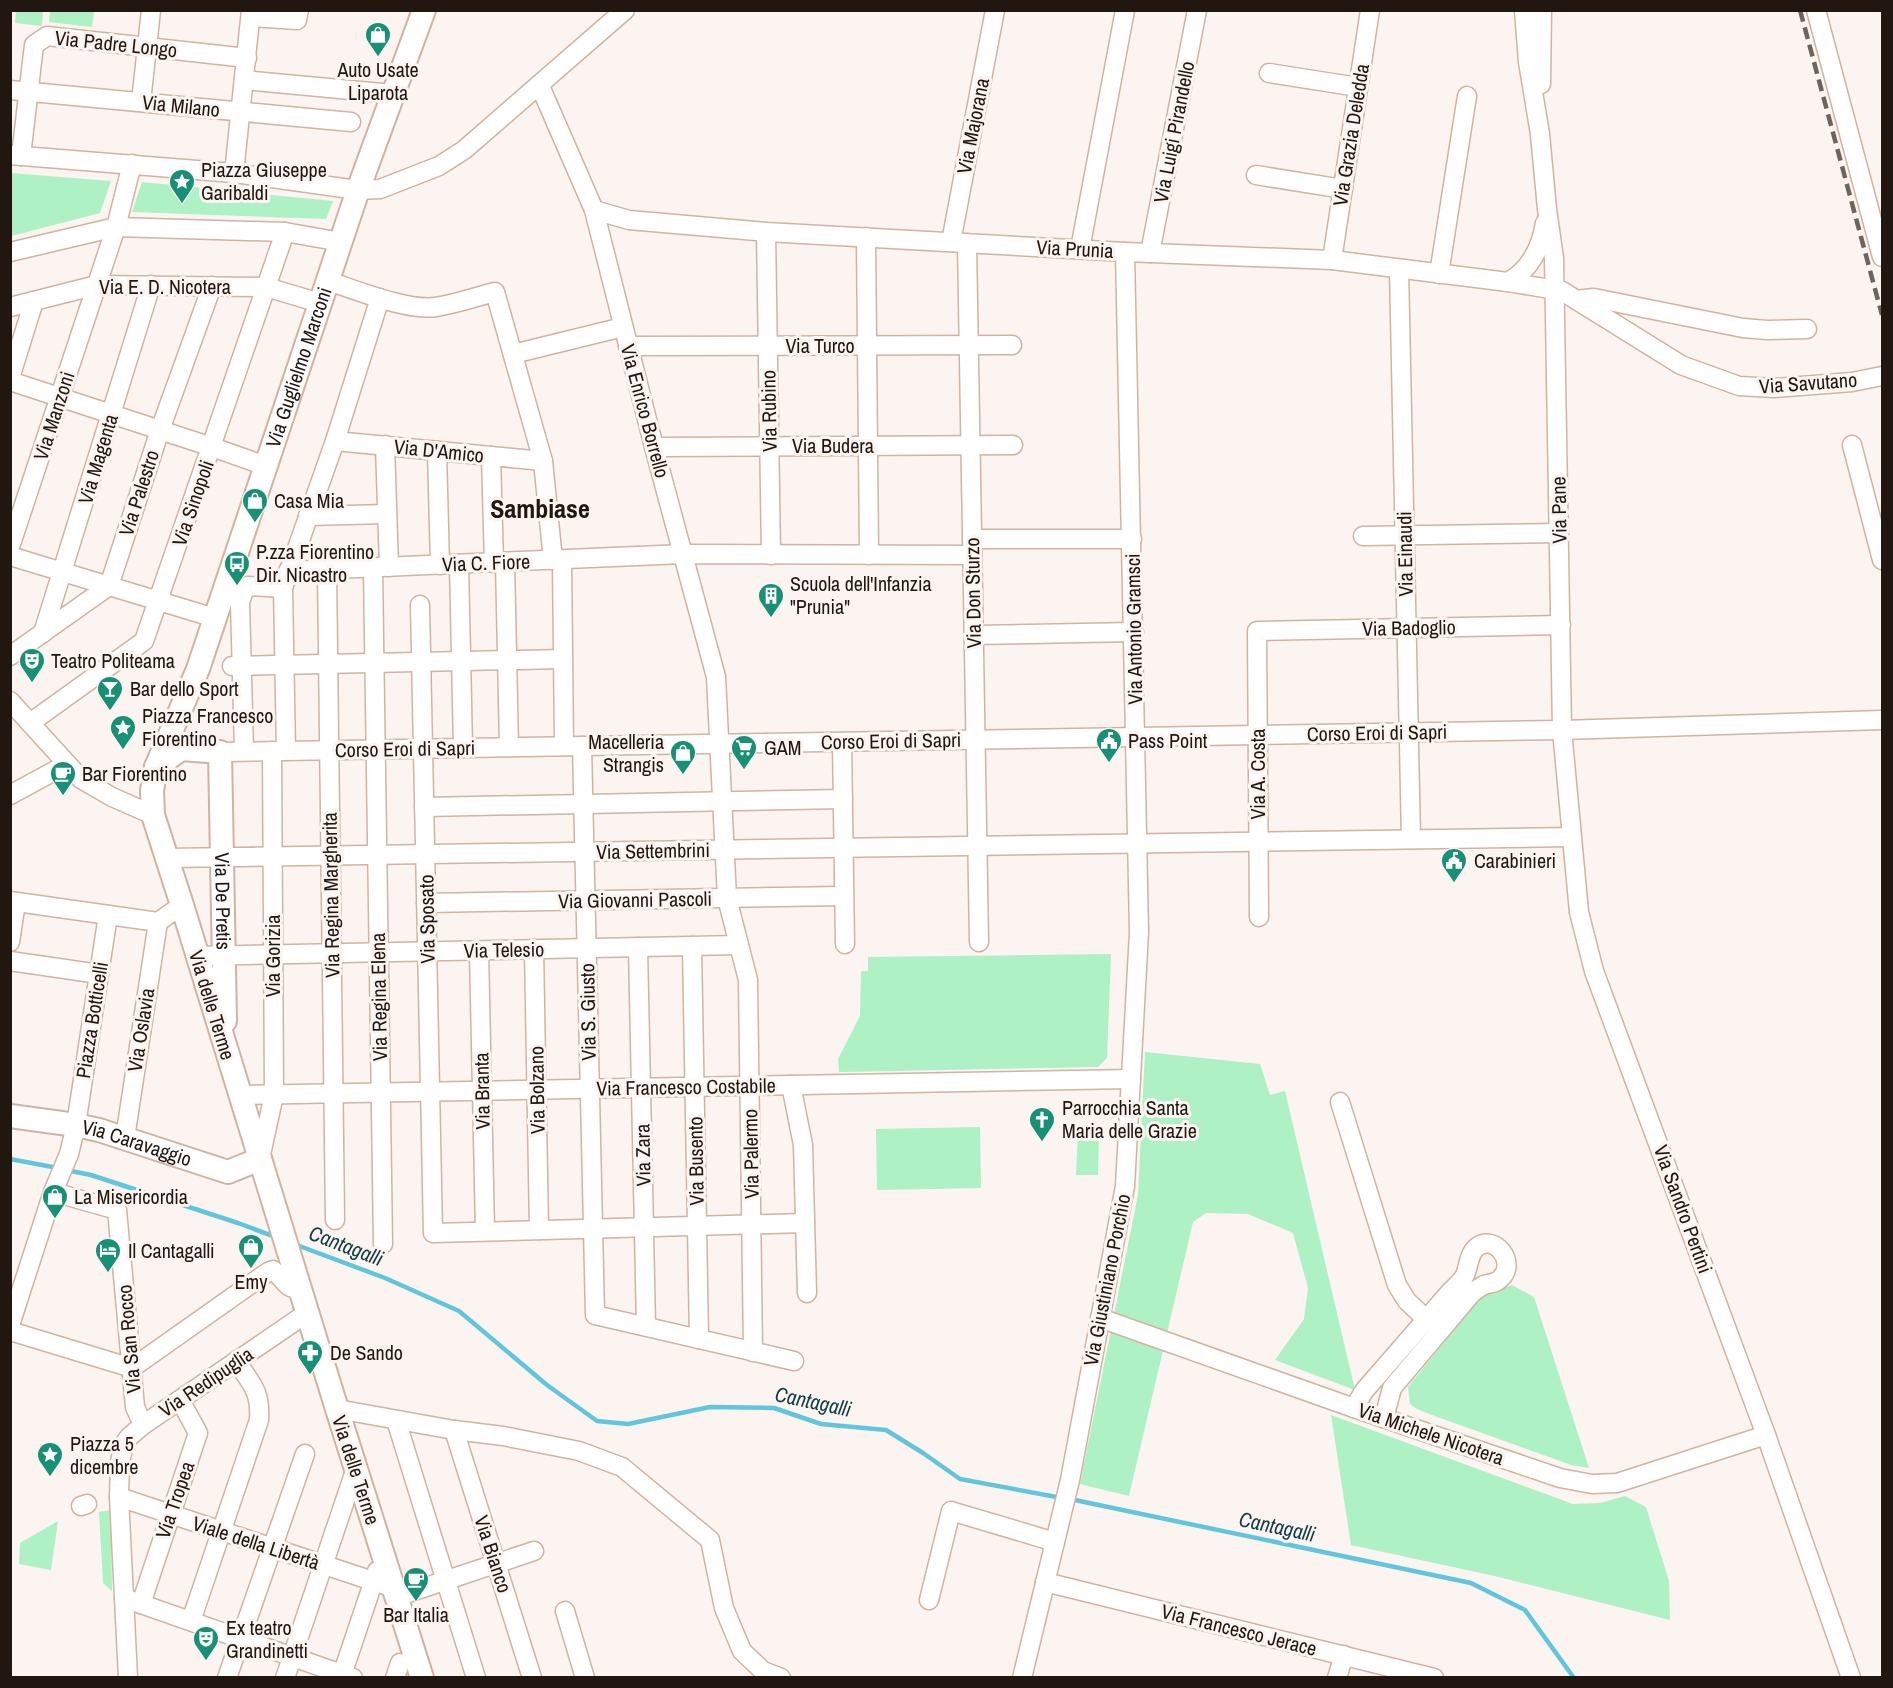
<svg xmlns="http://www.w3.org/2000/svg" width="1893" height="1688" font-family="'Archivo Narrow',sans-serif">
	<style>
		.green { fill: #aef1c4 }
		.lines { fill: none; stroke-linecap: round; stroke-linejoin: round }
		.stream { stroke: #61c6dd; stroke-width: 4.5 }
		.minor-casing { stroke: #d2b3a1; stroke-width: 21 }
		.major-casing { stroke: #d2b3a1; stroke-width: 26 }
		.minor { stroke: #fff; stroke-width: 18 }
		.major { stroke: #fff; stroke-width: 22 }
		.rail { stroke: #6d645e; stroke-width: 4.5; stroke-dasharray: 12 6; stroke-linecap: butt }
		.labels { text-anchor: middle; stroke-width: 6; stroke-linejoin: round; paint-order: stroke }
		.street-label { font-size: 20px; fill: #211610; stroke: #fbf4f0 }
		.poi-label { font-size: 20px; fill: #211610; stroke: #fbf4f0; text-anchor: start }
		.water-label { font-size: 21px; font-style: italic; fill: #0e3e47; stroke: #fbf4f0 }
		.district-label { font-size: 26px; font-weight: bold; fill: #211610; stroke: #fbf4f0 }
	</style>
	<rect width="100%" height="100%" fill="#fbf4f0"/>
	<!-- green -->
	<g class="green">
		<path d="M16,11H43L42,26L15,23Z"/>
		<path d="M50,11H94L92,27L49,22Z"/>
		<path d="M11,173L111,181L100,213L11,236Z"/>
		<path d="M142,182L333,201L326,219L132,212Z"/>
		<path d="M1111,954L1107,1058L1098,1067L839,1072L838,1059L860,1016L861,971H868V957Z"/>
		<path d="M1145,1052L1260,1064L1270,1095L1285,1091L1355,1390L1275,1360L1304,1319L1308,1288L1293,1233L1248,1214L1206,1213L1193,1222L1129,1496L1080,1484L1138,1195Z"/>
		<path d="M980,1127L981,1188L877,1190L876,1129Z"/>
		<path d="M1078,1131L1099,1132L1098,1175H1076Z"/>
		<path d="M1512,1285L1534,1297L1589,1468L1571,1465L1432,1415L1417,1409L1410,1404L1408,1387L1479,1299L1485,1295Z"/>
		<path d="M1331,1415L1573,1504L1600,1503L1625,1496L1646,1507L1669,1581L1670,1620L1499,1577L1351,1545Z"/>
		<path d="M111,1510L112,1591L103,1583L99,1512Z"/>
		<path d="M58,1521L51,1570L19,1564L20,1543Z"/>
	</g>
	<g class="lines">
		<!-- stream -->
		<g class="stream">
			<path d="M10,1159L58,1168"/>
			<path d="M66,1170L91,1175L238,1223L278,1238"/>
			<path d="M294,1244L385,1278L459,1311L547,1385L597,1421L628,1424L710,1407L774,1408L821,1424L886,1430L923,1453L960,1479L1062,1498"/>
			<path d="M1070,1499L1471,1583L1525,1610L1574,1678"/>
		</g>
		<defs>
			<g id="minor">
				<path d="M1524,10L1528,62L1540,134L1547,209L1554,258L1562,730L1579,912L1594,971L1766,1435L1851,1678"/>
				<path d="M1816,10L1882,257"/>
				<path d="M251,17L297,20L299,10"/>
				<path d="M1269,73L1358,87"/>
				<path d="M244,80L393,94"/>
				<path d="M1541,84L1542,10"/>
				<path d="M540,86L594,210L654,447L716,677L727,898L748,980L753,1352"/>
				<path d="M10,90L351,122"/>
				<path d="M141,102L151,10"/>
				<path d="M10,155L234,173L358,190L380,189L439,166L464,150L625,10"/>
				<path d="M21,156L34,45L47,36L247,58"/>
				<path d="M234,173L251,10"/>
				<path d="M1256,175L1343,189"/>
				<path d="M594,210L629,220L766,232L1125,252L1332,260L1508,282L1562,291L1681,365L1739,386L1774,388L1852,382L1882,376"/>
				<path d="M766,232L771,555"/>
				<path d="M866,237L869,555"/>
				<path d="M951,242L995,10"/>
				<path d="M967,243L979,942"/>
				<path d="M1080,249L1125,10"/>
				<path d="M10,252L116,227L285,232L341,242"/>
				<path d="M1150,253L1197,10"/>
				<path d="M1332,260L1370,10"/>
				<path d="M1399,269L1411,839"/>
				<path d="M1439,274L1467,96"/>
				<path d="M328,281C356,290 407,311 436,307C456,304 475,297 495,292L543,461L553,560"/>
				<path d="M1508,282C1531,269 1541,248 1545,223"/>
				<path d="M1576,300L1594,298L1743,328L1767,330L1807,329"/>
				<path d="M10,307L97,285L266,287L320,303"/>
				<path d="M628,346L1012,345"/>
				<path d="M513,354L623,327"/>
				<path d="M10,378L34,301"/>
				<path d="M10,381L212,447L266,466"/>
				<path d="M335,441L543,461"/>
				<path d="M385,445L389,567"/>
				<path d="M1852,445L1882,560"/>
				<path d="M654,447L1013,445"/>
				<path d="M437,451L440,565"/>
				<path d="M491,456L494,563"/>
				<path d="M308,516L387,514"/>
				<path d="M1363,536L1559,533"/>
				<path d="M972,539H1132"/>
				<path d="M10,547L116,227L132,164"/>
				<path d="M10,556L215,618"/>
				<path d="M562,560L564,746"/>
				<path d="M505,562L509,747"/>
				<path d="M459,564L463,748"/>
				<path d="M373,568L383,1244"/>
				<path d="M327,570L335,1220"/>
				<path d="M288,571L684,554L972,555"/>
				<path d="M420,605L433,1233L805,1223"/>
				<path d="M43,633L151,285"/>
				<path d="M974,635L1134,632"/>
				<path d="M10,656L109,586L160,430L212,286"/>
				<path d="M232,666L563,659"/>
				<path d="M10,701L81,779L112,797L153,815"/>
				<path d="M30,723L144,641L285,232"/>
				<path d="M842,742L845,944"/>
				<path d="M582,746L595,1315L794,1361"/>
				<path d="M244,751L240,602L244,591L248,586L283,588"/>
				<path d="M286,751L283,588L335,441L380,298"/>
				<path d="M220,752L1562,730L1882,720"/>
				<path d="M10,795L67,764"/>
				<path d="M424,807L843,799"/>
				<path d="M167,858L1571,837"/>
				<path d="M10,901L158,922L182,905"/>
				<path d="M426,903L844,896"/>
				<path d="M1259,917L1257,631L1561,625"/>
				<path d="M10,942L16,902"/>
				<path d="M692,946L699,1339"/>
				<path d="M638,947L646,1326"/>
				<path d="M534,949L539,1230"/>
				<path d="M479,951L485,1231"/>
				<path d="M198,956L739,945"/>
				<path d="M10,961L99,974"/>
				<path d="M791,1085L803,1145L807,1293"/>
				<path d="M240,1095L1131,1079"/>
				<path d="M1340,1102L1397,1285L1407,1301L1426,1319"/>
				<path d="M125,1138L158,922"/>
				<path d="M260,1159L274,1095L272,751"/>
				<path d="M53,1192L117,1210L135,1407L143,1425"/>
				<path d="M1100,1318L1354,1408L1560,1478L1592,1484L1617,1483L1766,1435"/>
				<path d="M10,1325L53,1192L69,1154L76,1125L108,915"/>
				<path d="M10,1331L132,1368L268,1272L273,1270C284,1278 285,1290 300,1288"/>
				<path d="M1354,1408L1364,1391L1451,1291C1455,1287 1461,1282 1464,1277C1469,1268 1468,1254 1477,1247C1495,1234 1517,1262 1501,1278C1497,1283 1491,1283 1484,1285C1480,1287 1476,1290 1472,1293L1392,1388L1384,1418"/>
				<path d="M337,1409L454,1430L503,1436L579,1451L622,1467L710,1540L724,1608L742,1651L763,1671L781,1678"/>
				<path d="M396,1420L476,1678"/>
				<path d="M454,1430L532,1678"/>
				<path d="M119,1497L394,1588"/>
				<path d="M81,1506L87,1504"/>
				<path d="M1045,1582L1434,1678"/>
				<path d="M396,1597L534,1551"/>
				<path d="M124,1598L353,1678"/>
				<path d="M929,1600L951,1511L1055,1542"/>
				<path d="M141,1604L198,1433L180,1400"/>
				<path d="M565,1611L585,1678"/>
				<path d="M191,1621L259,1420C261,1392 252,1384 236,1361"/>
				<path d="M128,1678L119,1497L120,1462L124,1444L129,1437L143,1425L307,1313"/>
				<path d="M227,1678L305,1454"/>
				<path d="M285,1678L356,1468"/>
				<path d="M341,1678L377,1571"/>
				<path d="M395,1678L400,1663"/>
				<path d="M1022,1678L1070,1480L1125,1186L1139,932L1125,252"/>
				<path d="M1337,1678L1344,1655"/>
			</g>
			<g id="major">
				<path id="s1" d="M156,767L181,749L220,752L225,1021"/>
				<path id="s2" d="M10,1116L76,1125L99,1130L228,1172L260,1159"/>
				<path id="s3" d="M422,1678L337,1409L182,905L153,815L152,791L156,767L198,669L358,190L424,10"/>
			</g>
		</defs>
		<!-- minor casing -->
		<use href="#minor" class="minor-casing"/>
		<!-- major casing -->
		<use href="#major" class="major-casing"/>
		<!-- minor -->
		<use href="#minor" class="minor"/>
		<!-- major -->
		<use href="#major" class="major"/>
		<!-- rail -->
		<path class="rail" d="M1800,10L1882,315"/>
	</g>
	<!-- icons -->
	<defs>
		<symbol id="shop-pin" viewBox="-11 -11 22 30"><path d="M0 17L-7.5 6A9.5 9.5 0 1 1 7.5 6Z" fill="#179075" stroke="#fbf4f0"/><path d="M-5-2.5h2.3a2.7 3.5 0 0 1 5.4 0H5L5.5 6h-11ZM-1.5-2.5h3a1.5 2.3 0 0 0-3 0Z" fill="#fff"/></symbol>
		<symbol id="sight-pin" viewBox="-11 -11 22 30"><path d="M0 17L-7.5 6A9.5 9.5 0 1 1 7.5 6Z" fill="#179075" stroke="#fbf4f0"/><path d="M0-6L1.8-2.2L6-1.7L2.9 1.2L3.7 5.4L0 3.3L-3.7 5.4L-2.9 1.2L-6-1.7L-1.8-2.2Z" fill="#fff"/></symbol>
		<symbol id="bus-pin" viewBox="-11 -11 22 30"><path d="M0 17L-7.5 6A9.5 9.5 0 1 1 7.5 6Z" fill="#179075" stroke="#fbf4f0"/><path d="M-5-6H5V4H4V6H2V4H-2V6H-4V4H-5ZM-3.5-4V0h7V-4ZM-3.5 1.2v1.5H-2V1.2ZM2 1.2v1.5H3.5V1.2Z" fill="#fff"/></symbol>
		<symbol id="building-pin" viewBox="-11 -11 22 30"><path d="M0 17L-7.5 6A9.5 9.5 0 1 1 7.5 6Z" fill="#179075" stroke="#fbf4f0"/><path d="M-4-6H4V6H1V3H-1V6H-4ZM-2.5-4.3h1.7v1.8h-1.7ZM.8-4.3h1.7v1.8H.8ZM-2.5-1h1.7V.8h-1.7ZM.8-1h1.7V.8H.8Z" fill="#fff"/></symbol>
		<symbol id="theatre-pin" viewBox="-11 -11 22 30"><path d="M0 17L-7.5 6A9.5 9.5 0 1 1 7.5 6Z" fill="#179075" stroke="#fbf4f0"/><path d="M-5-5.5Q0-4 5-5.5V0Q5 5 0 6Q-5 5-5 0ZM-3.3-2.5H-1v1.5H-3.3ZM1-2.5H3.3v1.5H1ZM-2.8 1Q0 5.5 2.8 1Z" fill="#fff"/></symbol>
		<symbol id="bar-pin" viewBox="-11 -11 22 30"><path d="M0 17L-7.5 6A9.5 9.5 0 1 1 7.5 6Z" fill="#179075" stroke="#fbf4f0"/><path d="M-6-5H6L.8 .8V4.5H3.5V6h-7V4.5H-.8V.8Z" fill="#fff"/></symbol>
		<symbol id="civic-pin" viewBox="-11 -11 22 30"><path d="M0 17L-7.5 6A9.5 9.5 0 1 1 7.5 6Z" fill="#179075" stroke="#fbf4f0"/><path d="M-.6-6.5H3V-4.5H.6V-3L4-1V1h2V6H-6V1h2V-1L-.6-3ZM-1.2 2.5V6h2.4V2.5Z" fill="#fff"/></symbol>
		<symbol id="supermarket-pin" viewBox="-11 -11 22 30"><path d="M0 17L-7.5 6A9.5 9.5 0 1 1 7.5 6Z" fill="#179075" stroke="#fbf4f0"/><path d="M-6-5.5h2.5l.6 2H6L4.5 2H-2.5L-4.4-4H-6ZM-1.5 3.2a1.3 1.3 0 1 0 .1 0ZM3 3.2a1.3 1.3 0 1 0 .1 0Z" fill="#fff"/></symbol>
		<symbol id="cafe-pin" viewBox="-11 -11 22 30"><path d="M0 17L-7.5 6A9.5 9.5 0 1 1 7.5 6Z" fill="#179075" stroke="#fbf4f0"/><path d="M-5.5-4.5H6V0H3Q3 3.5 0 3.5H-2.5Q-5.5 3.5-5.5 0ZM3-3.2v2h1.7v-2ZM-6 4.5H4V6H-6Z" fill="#fff"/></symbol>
		<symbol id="church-pin" viewBox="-11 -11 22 30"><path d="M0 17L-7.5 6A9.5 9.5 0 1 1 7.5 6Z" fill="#179075" stroke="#fbf4f0"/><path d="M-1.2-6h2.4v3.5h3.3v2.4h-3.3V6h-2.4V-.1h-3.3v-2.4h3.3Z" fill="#fff"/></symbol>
		<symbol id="hotel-pin" viewBox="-11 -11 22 30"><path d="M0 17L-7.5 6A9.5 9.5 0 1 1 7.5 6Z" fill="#179075" stroke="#fbf4f0"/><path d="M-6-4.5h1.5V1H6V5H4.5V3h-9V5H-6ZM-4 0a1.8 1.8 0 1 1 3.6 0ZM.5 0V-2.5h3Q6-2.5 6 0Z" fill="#fff"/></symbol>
		<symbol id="pharmacy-pin" viewBox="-11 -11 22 30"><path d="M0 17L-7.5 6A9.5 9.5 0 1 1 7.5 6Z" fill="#179075" stroke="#fbf4f0"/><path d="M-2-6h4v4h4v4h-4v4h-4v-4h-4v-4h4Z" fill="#fff"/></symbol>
	</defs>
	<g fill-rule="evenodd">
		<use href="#shop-pin" x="363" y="20" width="30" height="40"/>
		<use href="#sight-pin" x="167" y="167" width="30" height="40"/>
		<use href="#shop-pin" x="240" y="486" width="30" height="40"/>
		<use href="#bus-pin" x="222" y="549" width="30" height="40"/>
		<use href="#building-pin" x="756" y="581" width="30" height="40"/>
		<use href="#theatre-pin" x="17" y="646" width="30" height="40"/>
		<use href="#bar-pin" x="95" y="674" width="30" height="40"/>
		<use href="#sight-pin" x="108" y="713" width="30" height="40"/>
		<use href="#civic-pin" x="1094" y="726" width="30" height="40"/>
		<use href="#supermarket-pin" x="729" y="733" width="30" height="40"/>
		<use href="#shop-pin" x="668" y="738" width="30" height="40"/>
		<use href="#cafe-pin" x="48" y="759" width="30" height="40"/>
		<use href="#civic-pin" x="1439" y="846" width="30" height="40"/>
		<use href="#church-pin" x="1027" y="1105" width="30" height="40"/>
		<use href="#shop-pin" x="40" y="1182" width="30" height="40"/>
		<use href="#shop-pin" x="236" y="1232" width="30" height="40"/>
		<use href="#hotel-pin" x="93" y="1236" width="30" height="40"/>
		<use href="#pharmacy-pin" x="295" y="1338" width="30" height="40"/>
		<use href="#sight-pin" x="35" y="1440" width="30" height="40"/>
		<use href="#cafe-pin" x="401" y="1565" width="30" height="40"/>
		<use href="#theatre-pin" x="191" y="1624" width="30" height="40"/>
	</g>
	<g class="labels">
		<!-- street labels -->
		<g class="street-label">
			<text transform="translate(116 44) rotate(6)" y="7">Via Padre Longo</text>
			<text transform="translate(181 106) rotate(6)" y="7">Via Milano</text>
			<text transform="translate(973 126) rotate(-79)" y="7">Via Majorana</text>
			<text transform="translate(1174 132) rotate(-79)" y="7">Via Luigi Pirandello</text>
			<text transform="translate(1351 135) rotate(-81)" y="7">Via Grazia Deledda</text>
			<text transform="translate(1075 249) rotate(3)" y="7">Via Prunia</text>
			<text x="165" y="294">Via E. D. Nicotera</text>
			<text x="820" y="353">Via Turco</text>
			<text dy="7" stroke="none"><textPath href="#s3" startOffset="1377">Via Guglielmo Marconi</textPath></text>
			<text transform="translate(1808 383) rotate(-4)" y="7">Via Savutano</text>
			<text transform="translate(645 411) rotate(75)" y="7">Via Enrico Borrello</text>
			<text transform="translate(769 411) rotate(-91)" y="7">Via Rubino</text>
			<text transform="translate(54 416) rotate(-72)" y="7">Via Manzoni</text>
			<text x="833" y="453">Via Budera</text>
			<text transform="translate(439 451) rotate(6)" y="7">Via D'Amico</text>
			<text transform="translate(98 459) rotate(-73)" y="7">Via Magenta</text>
			<text transform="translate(139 493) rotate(-72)" y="7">Via Palestro</text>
			<text transform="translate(193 503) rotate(-71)" y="7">Via Sinopoli</text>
			<text transform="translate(1559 510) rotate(-91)" y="7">Via Pane</text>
			<text transform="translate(1405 554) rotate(-91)" y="7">Via Einaudi</text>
			<text transform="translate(486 563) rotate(-2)" y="7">Via C. Fiore</text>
			<text transform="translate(973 593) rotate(-91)" y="7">Via Don Sturzo</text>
			<text transform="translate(1409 628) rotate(-1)" y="7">Via Badoglio</text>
			<text transform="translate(1134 629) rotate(-91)" y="7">Via Antonio Gramsci</text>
			<text transform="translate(1377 733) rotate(-1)" y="7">Corso Eroi di Sapri</text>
			<text transform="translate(891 741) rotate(-1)" y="7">Corso Eroi di Sapri</text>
			<text transform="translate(405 749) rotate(-1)" y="7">Corso Eroi di Sapri</text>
			<text transform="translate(1258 774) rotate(-90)" y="7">Via A. Costa</text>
			<text transform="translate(653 851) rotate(-1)" y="7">Via Settembrini</text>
			<text transform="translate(331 895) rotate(-91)" y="7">Via Regina Margherita</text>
			<text dy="7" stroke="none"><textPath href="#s1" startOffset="219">Via De Pretis</textPath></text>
			<text transform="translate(635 900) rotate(-1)" y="7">Via Giovanni Pascoli</text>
			<text transform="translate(427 919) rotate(-91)" y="7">Via Sposato</text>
			<text transform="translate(504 950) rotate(-1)" y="7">Via Telesio</text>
			<text transform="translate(273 956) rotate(-90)" y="7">Via Gorizia</text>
			<text transform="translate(379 997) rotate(-91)" y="7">Via Regina Elena</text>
			<text transform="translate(212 1005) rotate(73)" y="7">Via delle Terme</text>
			<text transform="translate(588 1012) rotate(-91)" y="7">Via S. Giusto</text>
			<text transform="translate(92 1020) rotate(-81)" y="7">Piazza Botticelli</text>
			<text transform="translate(141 1030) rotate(-81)" y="7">Via Oslavia</text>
			<text transform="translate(686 1087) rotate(-1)" y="7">Via Francesco Costabile</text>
			<text transform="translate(537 1090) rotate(-91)" y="7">Via Bolzano</text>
			<text transform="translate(482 1091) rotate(-91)" y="7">Via Branta</text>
			<text dy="7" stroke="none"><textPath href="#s2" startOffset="130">Via Caravaggio</textPath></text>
			<text transform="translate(751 1154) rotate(-91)" y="7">Via Palermo</text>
			<text transform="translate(643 1155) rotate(-91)" y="7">Via Zara</text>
			<text transform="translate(696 1161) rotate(-91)" y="7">Via Busento</text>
			<text transform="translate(1683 1209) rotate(70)" y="7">Via Sandro Pertini</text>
			<text transform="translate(1107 1280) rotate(-79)" y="7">Via Giustiniano Porchio</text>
			<text transform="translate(129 1339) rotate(-95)" y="7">Via San Rocco</text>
			<text transform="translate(206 1382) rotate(-34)" y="7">Via Redipuglia</text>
			<text transform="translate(1431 1434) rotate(19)" y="7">Via Michele Nicotera</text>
			<text transform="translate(356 1470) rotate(72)" y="7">Via delle Terme</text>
			<text transform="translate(175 1500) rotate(-71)" y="7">Via Tropea</text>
			<text transform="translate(256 1543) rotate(18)" y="7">Viale della Libertà</text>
			<text transform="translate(493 1554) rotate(72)" y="7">Via Bianco</text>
			<text transform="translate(1239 1630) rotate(14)" y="7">Via Francesco Jerace</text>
		</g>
		<!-- poi labels -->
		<g class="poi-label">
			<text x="378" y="77" text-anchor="middle">Auto Usate<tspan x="378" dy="23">Liparota</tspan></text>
			<text x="201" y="177">Piazza Giuseppe<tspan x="201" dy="23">Garibaldi</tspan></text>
			<text x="274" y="508">Casa Mia</text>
			<text x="256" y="559">P.zza Fiorentino<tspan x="256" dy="23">Dir. Nicastro</tspan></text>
			<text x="790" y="591">Scuola dell'Infanzia<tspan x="790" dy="23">"Prunia"</tspan></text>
			<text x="51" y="668">Teatro Politeama</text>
			<text x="130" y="696">Bar dello Sport</text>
			<text x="142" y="723">Piazza Francesco<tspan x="142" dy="23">Fiorentino</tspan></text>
			<text x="1128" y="748">Pass Point</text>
			<text x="664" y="749" text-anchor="end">Macelleria<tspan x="664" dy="23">Strangis</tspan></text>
			<text x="764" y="755">GAM</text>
			<text x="82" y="781">Bar Fiorentino</text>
			<text x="1474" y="868">Carabinieri</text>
			<text x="1062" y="1115">Parrocchia Santa<tspan x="1062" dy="23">Maria delle Grazie</tspan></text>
			<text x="74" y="1204">La Misericordia</text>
			<text x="128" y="1258">Il Cantagalli</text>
			<text x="251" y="1289" text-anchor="middle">Emy</text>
			<text x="330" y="1360">De Sando</text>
			<text x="70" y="1451">Piazza 5<tspan x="70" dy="23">dicembre</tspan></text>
			<text x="416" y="1622" text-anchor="middle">Bar Italia</text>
			<text x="226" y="1635">Ex teatro<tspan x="226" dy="23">Grandinetti</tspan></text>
		</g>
		<!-- water labels -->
		<g class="water-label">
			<text transform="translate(346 1246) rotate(21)" y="7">Cantagalli</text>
			<text transform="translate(813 1402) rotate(12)" y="7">Cantagalli</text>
			<text transform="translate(1277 1527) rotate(12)" y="7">Cantagalli</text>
		</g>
		<!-- district labels -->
		<g class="district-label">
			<text x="540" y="518">Sambiase</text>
		</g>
	</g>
	<!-- border -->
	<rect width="1893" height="1688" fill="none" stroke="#211610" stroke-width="24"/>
</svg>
